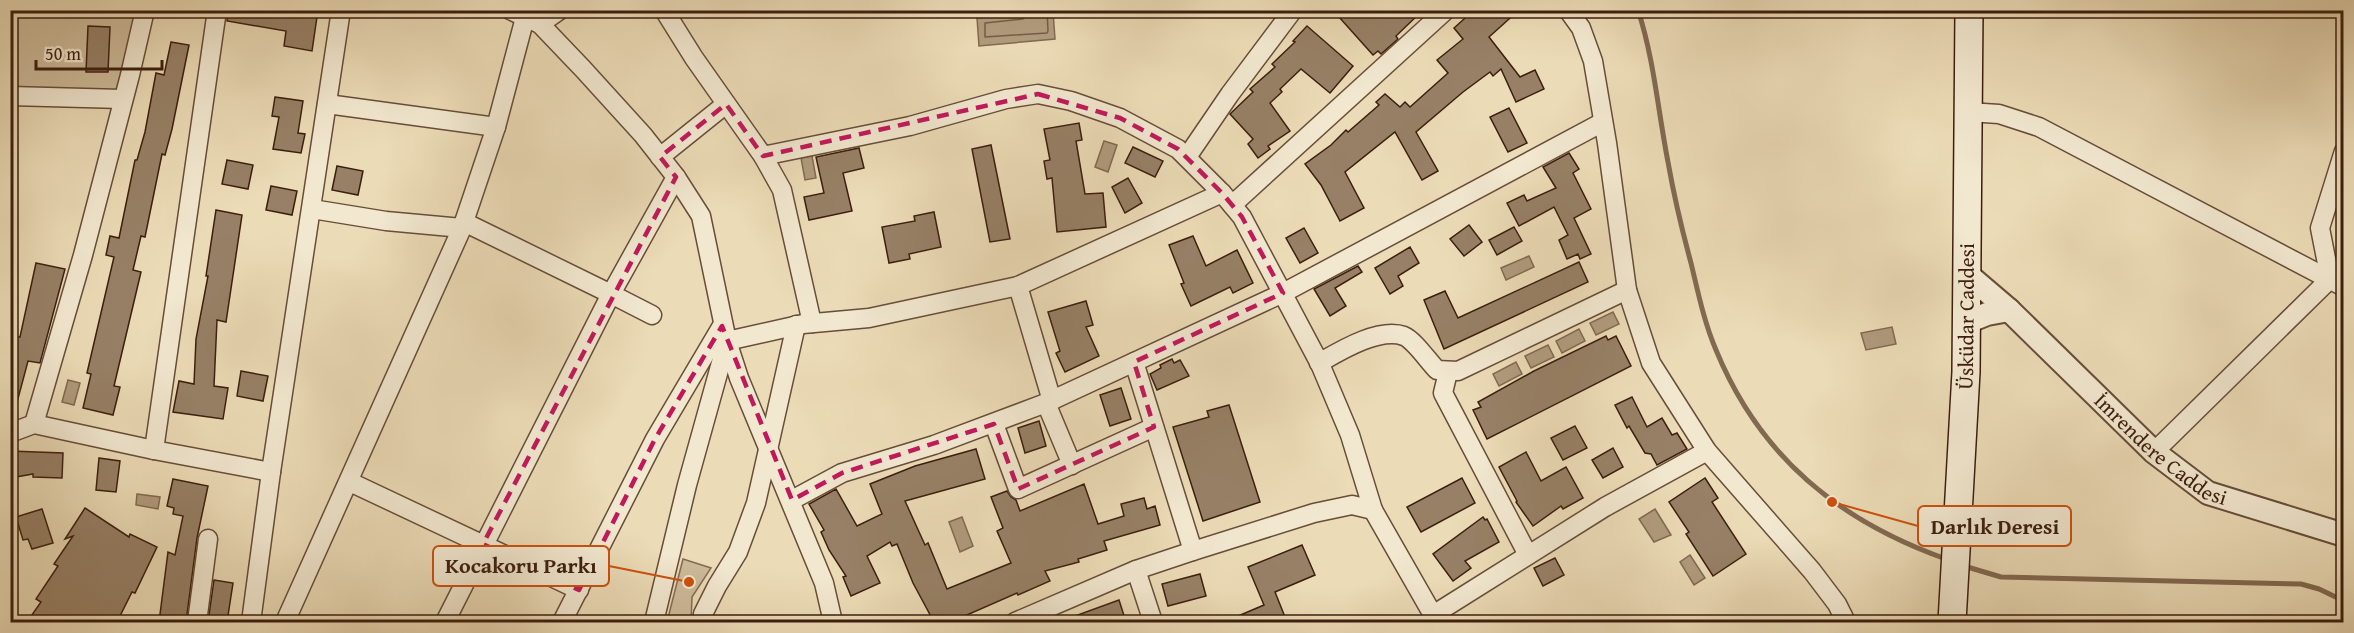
<svg xmlns="http://www.w3.org/2000/svg" width="2354" height="633" font-family="'Gentium Book Plus',serif">
	<style>
		.green { fill: #cdbb9a; stroke: #846c54; stroke-width: 1.5 }
		.water { fill: #b09b7d; stroke: #826951; stroke-width: 1.5 }
		.lines { fill: none; stroke-linecap: round; stroke-linejoin: round }
		.shore { stroke: #765c46; stroke-width: 1.5 }
		.stream { stroke: #826951; stroke-width: 5 }
		.building { fill: #978066; stroke: #3c1e0f; stroke-width: 1.5 }
		.minor-casing { stroke: #684d39; stroke-width: 21 }
		.tertiary-casing { stroke: #684d39; stroke-width: 26 }
		.secondary-casing { stroke: #3c1e0f; stroke-width: 30 }
		.minor { stroke: #f2e8d0; stroke-width: 18 }
		.tertiary { stroke: #f2e8d0; stroke-width: 22 }
		.secondary { stroke: #f2e8d0; stroke-width: 27 }
		.marked { fill: none; stroke: #c2185b; stroke-width: 4.5; stroke-dasharray: 12 8; stroke-linejoin: round }
		.labels { text-anchor: middle; stroke-width: 6; stroke-linejoin: round; paint-order: stroke }
		.street-label { font-size: 21px; fill: #3c1e0f; stroke: #f2e8d0 }
		.leader { fill: none; stroke: #ce500c; stroke-width: 2 }
		.callout-dot { fill: #ce500c; stroke: #f2e8d0; stroke-width: 2 }
		.callout { fill: #f2e8d0; stroke: #ce500c; stroke-width: 2 }
		.callout-label { font-size: 22px; text-anchor: middle; font-weight: bold; fill: #3c1e0f }
	</style>
	<rect width="100%" height="100%" fill="#ebdbb6"/>
	<filter id="stains"><feTurbulence type="fractalNoise" baseFrequency=".00333" numOctaves="4"/><feColorMatrix values="0 0 0 0 .2 0 0 0 0 .09 0 0 0 0 .02 0 0 0 .5 -.17"/></filter>
	<radialGradient id="worn" r=".72"><stop offset=".6" stop-color="#630" stop-opacity="0"/><stop offset="1" stop-color="#630" stop-opacity=".3"/></radialGradient>
	<!-- green -->
	<g class="green">
		<path d="M11,11H145L122,99L11,96Z"/>
		<path d="M683,559L711,568L692,597L691,622H667Z"/>
	</g>
	<!-- water -->
	<g class="water">
		<path d="M1053,11L1055,39L979,46L977,18Z"/>
		<path d="M1104,141L1117,145L1108,172L1095,167Z"/>
		<path d="M812,156L816,178L805,180L801,158Z"/>
		<path d="M1529,256L1534,267L1506,280L1501,268Z"/>
		<path d="M1613,312L1619,324L1596,335L1590,323Z"/>
		<path d="M1892,327L1896,344L1866,350L1861,333Z"/>
		<path d="M1579,329L1585,341L1562,353L1556,341Z"/>
		<path d="M1548,345L1554,357L1531,368L1525,356Z"/>
		<path d="M1516,362L1522,374L1499,386L1493,374Z"/>
		<path d="M68,380L80,383L74,405L62,402Z"/>
		<path d="M137,494L160,497L158,509L136,505Z"/>
		<path d="M1655,509L1671,535L1654,542L1639,519Z"/>
		<path d="M962,517L973,546L960,552L949,522Z"/>
		<path d="M1690,555L1705,578L1694,585L1680,562Z"/>
	</g>
	<g class="lines">
		<!-- shore -->
		<path class="shore" d="M1028,10L1027,16L1023,19L985,23V37L1047,33L1048,31L1047,10"/>
		<!-- stream -->
		<g class="stream">
			<path d="M1638,10C1654,59 1658,111 1668,162C1674,196 1682,230 1691,263C1698,292 1704,322 1716,350C1760,457 1839,521 1946,559"/>
			<path d="M1964,566L2001,577L2301,584L2319,589L2344,601"/>
		</g>
	</g>
	<!-- building -->
	<g class="building">
		<path d="M228,10H318L312,51L284,46L286,31L227,21Z"/>
		<path d="M1346,10H1423L1396,36L1398,39L1381,54L1378,51L1373,55L1339,17Z"/>
		<path d="M1474,10H1519L1489,37L1520,77L1535,70L1544,89L1516,102L1501,69L1493,76L1490,72L1463,92L1416,132L1438,171L1422,180L1395,132L1345,172L1364,208L1340,221L1321,185L1305,164L1331,145L1346,130L1348,132L1379,105L1376,102L1385,94L1400,107L1405,102L1410,107L1448,73L1437,60L1463,39L1454,28Z"/>
		<path d="M88,26L110,27L108,72H86Z"/>
		<path d="M1307,26L1353,66L1330,93L1301,69L1280,89L1282,92L1270,103L1290,131L1268,146L1270,149L1258,158L1248,144L1253,139L1230,114L1253,92L1250,89L1275,67L1272,64L1295,42L1293,41Z"/>
		<path d="M171,42L189,45L172,129L165,155L162,154L145,237L141,236L133,270L141,272L114,386L120,387L113,415L83,408L91,374L87,373L114,257L106,255L110,236L119,238L135,160H137L145,132L156,73L164,75Z"/>
		<path d="M275,97L303,101L298,133L305,134L301,153L273,149L279,117L272,116Z"/>
		<path d="M1509,108L1527,143L1508,152L1490,117Z"/>
		<path d="M1079,123L1082,140L1076,141L1085,194L1103,193L1106,227L1057,232L1052,178L1047,179L1044,161L1050,160L1044,129Z"/>
		<path d="M991,145L1010,239L990,242L972,149Z"/>
		<path d="M1133,147L1163,161L1155,177L1125,163Z"/>
		<path d="M859,148L864,168L843,173L852,211L809,220L804,197L824,193L816,157Z"/>
		<path d="M1569,153L1579,169L1573,173L1591,209L1574,218L1591,254L1580,259L1578,254L1567,259L1559,240L1568,235L1554,207L1519,226L1507,203L1524,195L1527,201L1556,188L1543,167Z"/>
		<path d="M227,160L253,165L248,189L222,184Z"/>
		<path d="M337,166L363,171L358,195L332,190Z"/>
		<path d="M1128,178L1142,203L1125,213L1112,187Z"/>
		<path d="M271,186L297,191L292,215L266,210Z"/>
		<path d="M216,210L242,215L226,322L217,320L214,386L228,388L223,419L173,412L179,381L194,384L196,339L208,276H206Z"/>
		<path d="M934,212L941,247L909,254L910,259L889,263L882,227L915,221L914,216Z"/>
		<path d="M1469,225L1482,242L1464,256L1450,239Z"/>
		<path d="M1514,227L1522,241L1497,255L1489,240Z"/>
		<path d="M1304,228L1318,253L1300,263L1286,238Z"/>
		<path d="M1193,236L1206,266L1237,250L1253,283L1233,293L1230,287L1191,306L1181,284L1184,283L1169,245Z"/>
		<path d="M1410,247L1419,263L1398,276L1403,286L1390,294L1375,268Z"/>
		<path d="M1579,262L1588,282L1444,349L1424,300L1445,291L1458,318Z"/>
		<path d="M36,263L65,269L40,363L28,361L15,410L10,409V360L16,337H20Z"/>
		<path d="M1358,266L1362,272L1335,288L1346,306L1330,316L1314,289Z"/>
		<path d="M1086,301L1093,325L1086,327L1099,356L1065,372L1056,353L1060,351L1048,312Z"/>
		<path d="M1606,336L1608,340L1616,336L1631,366L1487,439L1473,410L1481,407L1478,402L1534,371Z"/>
		<path d="M1172,359L1174,363L1180,360L1189,376L1157,390L1150,374L1161,368L1160,365Z"/>
		<path d="M241,371L268,376L263,401L237,396Z"/>
		<path d="M1121,388L1131,419L1110,426L1100,395Z"/>
		<path d="M1632,397L1647,427L1662,418L1672,435L1677,433L1687,449L1657,465L1651,454L1645,453L1629,426L1627,428L1615,405Z"/>
		<path d="M1229,405L1260,502L1203,521L1173,427L1209,417L1207,411Z"/>
		<path d="M1039,421L1046,446L1025,453L1018,428Z"/>
		<path d="M1575,426L1587,448L1563,460L1551,438Z"/>
		<path d="M1613,448L1623,467L1603,478L1592,460Z"/>
		<path d="M976,449L985,479L905,501L925,545L928,543L947,589L1011,563L997,531L1003,528L991,497L1007,491L1011,497L1016,500L1020,511L1084,484L1098,524L1124,516L1121,504L1144,498L1147,509L1155,506L1160,525L1104,541L1107,550L1078,559L1079,562L1045,571L1050,581L1018,595L1017,593L951,622H934L913,583L897,544L892,546L890,542L867,556L880,583L851,596L843,577L846,576L829,550L821,532L824,530L809,504L836,489L857,526L882,514L870,484L915,466Z"/>
		<path d="M10,451L63,453L62,478L33,477V474L10,478Z"/>
		<path d="M1526,452L1541,481L1566,467L1583,498L1563,509L1561,506L1533,526L1516,502L1517,501L1499,467Z"/>
		<path d="M99,458L120,461L116,492L96,490Z"/>
		<path d="M1462,478L1475,503L1421,532L1407,507Z"/>
		<path d="M1705,478L1718,498L1712,502L1746,554L1713,576L1686,534L1689,532L1669,502Z"/>
		<path d="M173,479L208,486L197,538L186,622H159L168,552L175,555L183,516L173,514L174,508L167,506Z"/>
		<path d="M85,508L129,537L130,534L157,547L135,593L132,592L117,622H27L41,602L36,599L58,566L54,564L73,536L65,539Z"/>
		<path d="M42,509L53,543L32,549L28,539L23,540L16,517Z"/>
		<path d="M1483,517L1485,520L1487,519L1499,542L1465,561L1471,568L1453,581L1433,554Z"/>
		<path d="M1302,545L1315,575L1275,592L1287,622H1224L1264,605L1248,567Z"/>
		<path d="M1555,558L1564,575L1543,586L1534,568Z"/>
		<path d="M1200,574L1206,596L1168,606L1162,584Z"/>
		<path d="M214,580L233,583L227,622H208Z"/>
		<path d="M1119,600L1126,622H1064V620Z"/>
	</g>
	<g class="lines">
		<defs>
			<g id="minor">
				<path d="M510,10L540,24L583,69L643,135L676,177L701,216L727,341L739,378L824,583L833,622"/>
				<path d="M664,10L694,58L763,156L782,190L812,323"/>
				<path d="M1568,10L1581,28L1593,61L1607,143L1627,290L1651,363L1707,451L1812,571L1837,604L1846,622"/>
				<path d="M540,24L560,10"/>
				<path d="M10,96L122,99"/>
				<path d="M327,104L496,127"/>
				<path d="M1968,112L1999,114L2039,127L2344,287"/>
				<path d="M763,156L910,126L1006,99L1038,94L1071,101L1120,118L1178,149L1222,193"/>
				<path d="M660,157L726,104"/>
				<path d="M1187,157L1230,94L1293,10"/>
				<path d="M1232,205L1446,10"/>
				<path d="M312,209L386,221L462,228L496,127L527,10"/>
				<path d="M464,222L611,294L676,177"/>
				<path d="M1018,286L1052,401"/>
				<path d="M727,341L803,324L869,318L1018,286L1222,193L1242,217L1320,364L1350,435L1373,510L1352,505L1314,513L1193,551L1136,570L1015,622"/>
				<path d="M1134,362L1193,551"/>
				<path d="M1319,363C1340,351 1379,327 1404,336C1414,340 1429,362 1437,370L1458,371L1627,290"/>
				<path d="M1448,372L1443,393L1528,555"/>
				<path d="M1046,403L1072,465"/>
				<path d="M34,424L83,255L130,75L145,10"/>
				<path d="M994,424L1018,489L1154,427"/>
				<path d="M10,433L34,424L154,450L271,472"/>
				<path d="M154,450L217,10"/>
				<path d="M2154,452L2330,279L2320,228L2344,151"/>
				<path d="M350,482L579,590"/>
				<path d="M792,500L842,473L934,445L1046,403L1283,293L1603,122"/>
				<path d="M1373,510L1437,622"/>
				<path d="M1136,570L1153,622"/>
				<path d="M1433,615L1605,507L1707,451"/>
				<path d="M197,622L208,539"/>
				<path d="M251,622L271,472L341,10"/>
				<path d="M285,622L462,228"/>
				<path d="M445,622L611,294L652,315"/>
				<path d="M562,622L655,439L723,324"/>
				<path d="M654,622L687,485L727,341"/>
				<path d="M702,622L703,614L717,586L738,552L756,503L796,325"/>
			</g>
			<g id="tertiary">
				<path id="s1" d="M1968,275L2009,310L2154,452L2208,493L2344,535"/>
				<path d="M1967,322L1987,314L2009,310"/>
			</g>
			<g id="secondary">
				<path id="s2" d="M1952,622L1966,372L1969,10"/>
			</g>
		</defs>
		<!-- minor casing -->
		<use href="#minor" class="minor-casing"/>
		<!-- tertiary casing -->
		<use href="#tertiary" class="tertiary-casing"/>
		<!-- secondary casing -->
		<use href="#secondary" class="secondary-casing"/>
		<!-- minor -->
		<use href="#minor" class="minor"/>
		<!-- tertiary -->
		<use href="#tertiary" class="tertiary"/>
		<!-- secondary -->
		<use href="#secondary" class="secondary"/>
	</g>
	<!-- marked area -->
	<path class="marked" d="M1038,94L1120,118L1178,149L1222,193L1242,217L1283,293L1134,362L1154,427L1018,489L994,424L842,473L792,500L722,326L655,439L579,590L483,544L676,177L660,157L726,104L763,156Z"/>
	<g class="labels">
		<!-- street labels -->
		<g class="street-label">
			<text dy="7" stroke="none"><textPath href="#s2" startOffset="306">Üsküdar Caddesi</textPath></text>
			<text dy="7" stroke="none"><textPath href="#s1" startOffset="261">İmrendere Caddesi</textPath></text>
		</g>
	</g>
	<!-- callouts -->
	<path class="leader" d="M1832 502L1918 526M689 582L609 566"/>
	<g class="callout-dot">
		<circle cx="1832" cy="502" r="6"/>
		<circle cx="689" cy="582" r="6"/>
	</g>
	<g class="callout">
		<rect x="1918" y="506" width="153" height="40" rx="6"/>
		<rect x="433" y="546" width="176" height="40" rx="6"/>
	</g>
	<g class="callout-label">
		<text x="1995" y="534">Darlık Deresi</text>
		<text x="521" y="573">Kocakoru Parkı</text>
	</g>
	<!-- margin -->
	<rect width="2354" height="633" fill="none" stroke="#ebdbb6" stroke-width="36"/>
	<rect x="12" y="12" width="2330" height="609" fill="none" stroke="#3c1e0f" stroke-width="3"/>
	<rect x="18" y="18" width="2318" height="597" fill="none" stroke="#3c1e0f" stroke-width="1.5"/>
	<!-- scale -->
	<path d="M36 60v9h126v-9" fill="none" stroke="#3c1e0f" stroke-width="3"/>
	<text x="45" y="60" font-size="18" fill="#3c1e0f" stroke="#f2e8d0" stroke-width="4.5" paint-order="stroke">50 m</text>
	<rect width="100%" height="100%" filter="url(#stains)"/>
	<rect width="100%" height="100%" fill="url(#worn)"/>
</svg>
